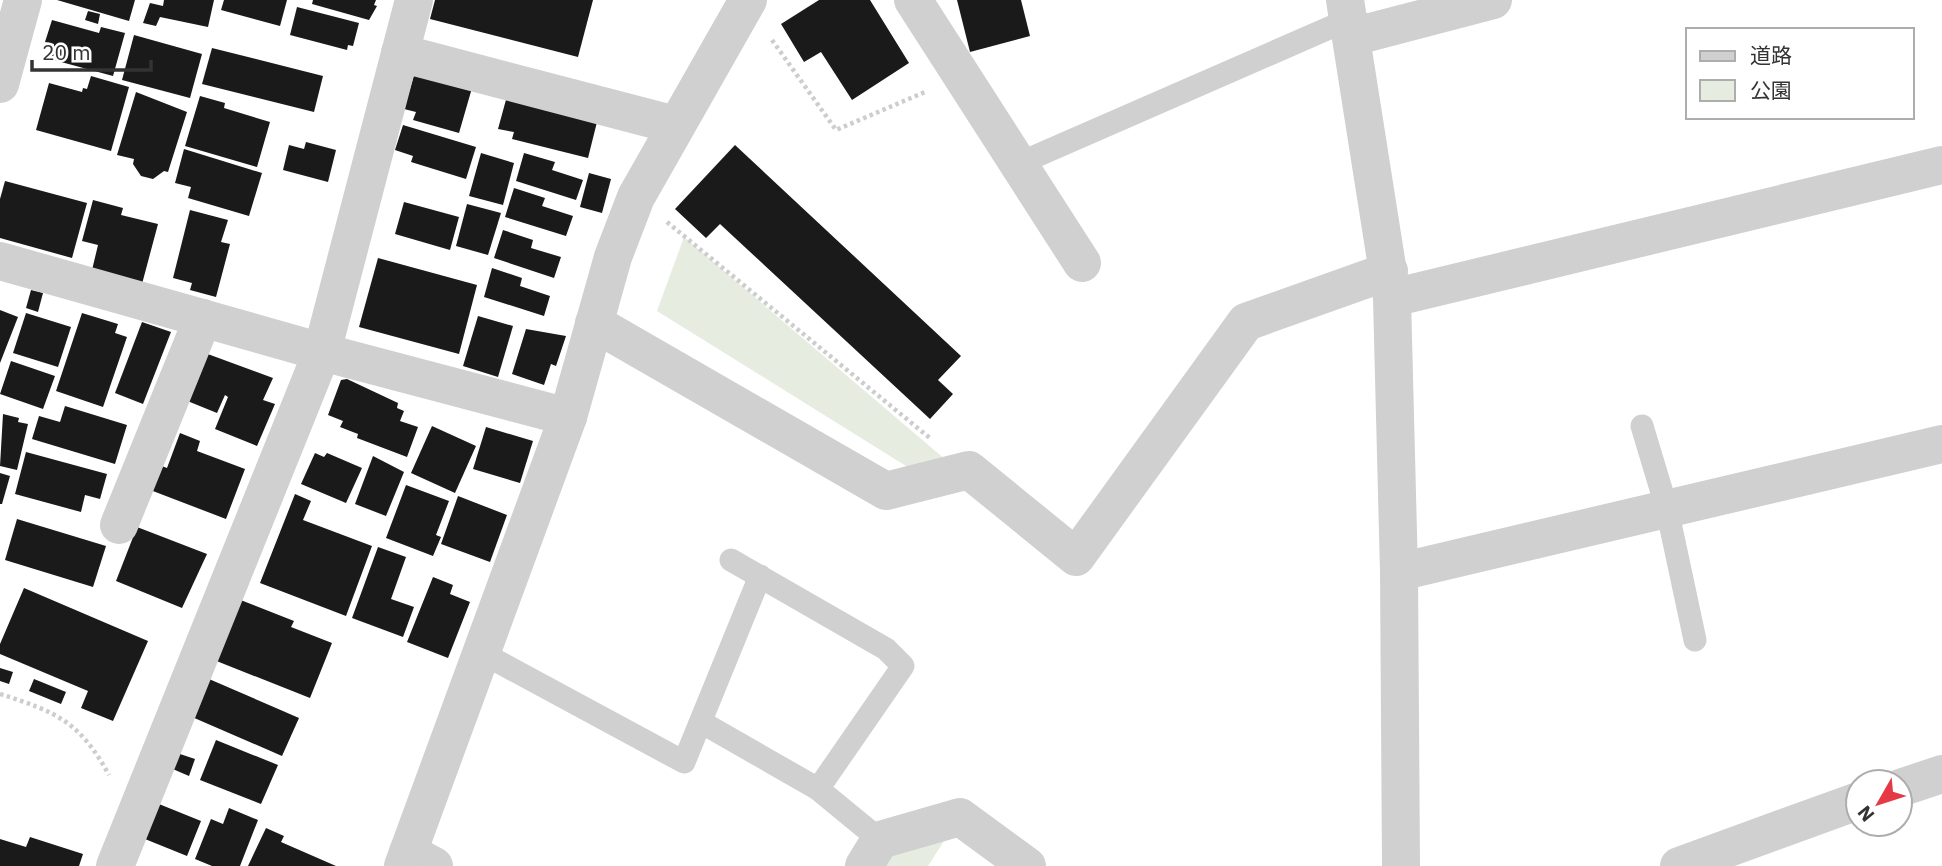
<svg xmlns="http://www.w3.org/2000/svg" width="1942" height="866" font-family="'IBM Plex Sans','Noto Sans JP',sans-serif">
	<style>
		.green { fill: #e6ecdf }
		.building { fill: #1a1a1a }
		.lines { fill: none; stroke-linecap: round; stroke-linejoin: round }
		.path { stroke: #cdcdcd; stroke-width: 4.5; stroke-dasharray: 3.5 3.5; stroke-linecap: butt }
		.service { stroke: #d0d0d0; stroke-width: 23 }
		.minor { stroke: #d0d0d0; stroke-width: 38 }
		.tertiary { stroke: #d0d0d0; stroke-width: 38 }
	</style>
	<rect width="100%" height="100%" fill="#fff"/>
	<!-- green -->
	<g class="green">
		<path d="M684,237L953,466L914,471L657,311Z"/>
		<path d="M951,830L928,866H877L886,850Z"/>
	</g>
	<!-- building -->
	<g class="building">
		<path d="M57,0H135L129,21Z"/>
		<path d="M164,0H214L208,27L160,17L156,26L143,23L150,3L163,6Z"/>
		<path d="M224,0H287L280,26L221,10Z"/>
		<path d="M313,0H376L374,5L377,6L369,20L312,4Z"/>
		<path d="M435,0H593L578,57L430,19Z"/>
		<path d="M819,0H870L909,63L852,100L821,52L804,62L781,24Z"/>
		<path d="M957,0H1021L1030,36L970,52Z"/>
		<path d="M297,7L359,23L353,46L348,45L347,50L290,35Z"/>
		<path d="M88,11L100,14L98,24L85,20Z"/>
		<path d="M52,20L99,33L101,27L125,33L113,76L50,59L54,44L45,42Z"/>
		<path d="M134,35L202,54L190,98L122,80Z"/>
		<path d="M212,48L323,76L314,112L202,84Z"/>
		<path d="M415,72L472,88L459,133L413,120L416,112L404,109Z"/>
		<path d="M91,76L129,87L111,151L36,130L49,83L82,92L83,88L87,89Z"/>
		<path d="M136,92L187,112L168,172L164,171L153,179L141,176L133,164L134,159L117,155Z"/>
		<path d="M200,96L225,103L224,108L270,122L257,167L185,146Z"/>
		<path d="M507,96L598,118L588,158L512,139L514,132L498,129Z"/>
		<path d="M403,125L476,147L466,179L411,162L413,156L395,150Z"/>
		<path d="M306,142L336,150L328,182L283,170L289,145L304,149Z"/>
		<path d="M735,145L961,356L938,380L953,394L930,419L720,224L706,238L675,209Z"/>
		<path d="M184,149L262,173L249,216L188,198L191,187L175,183Z"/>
		<path d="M481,153L514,163L503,205L469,196Z"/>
		<path d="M524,153L555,162L552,170L583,180L576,200L516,181Z"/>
		<path d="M589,173L611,179L602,213L580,207Z"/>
		<path d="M5,181L87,203L72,258L0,238V199Z"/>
		<path d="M514,188L545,198L542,206L573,216L566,236L505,217Z"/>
		<path d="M93,200L123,208L121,215L158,224L142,284L92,270L98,245L82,241Z"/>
		<path d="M404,202L459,217L450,250L395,234Z"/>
		<path d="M467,204L501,213L488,255L456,246Z"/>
		<path d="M190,210L228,220L221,242L230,244L216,297L190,290L192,283L173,278Z"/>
		<path d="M503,230L533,240L531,248L561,257L554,278L494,258Z"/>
		<path d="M378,258L477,285L459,354L359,327Z"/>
		<path d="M492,268L522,278L520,286L550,296L544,316L484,297Z"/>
		<path d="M31,290L43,293L38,312L26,308Z"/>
		<path d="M0,310L18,317L0,363Z"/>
		<path d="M26,313L71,327L58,367L13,353Z"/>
		<path d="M82,313L118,324L115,333L127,337L103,407L56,391Z"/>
		<path d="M478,316L513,326L498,377L463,366Z"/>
		<path d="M142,322L171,332L143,404L115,393Z"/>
		<path d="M526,329L566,336L556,366L551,364L544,385L512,374Z"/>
		<path d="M205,353L273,378L263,400L275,404L257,446L215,429L228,397L225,395L217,413L185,400Z"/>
		<path d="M11,361L55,376L43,409L0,394Z"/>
		<path d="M347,379L398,403L397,408L404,411L400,421L418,427L407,457L357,438L358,434L340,427L343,421L328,415L341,380Z"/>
		<path d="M65,406L127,425L115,464L32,439L39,416L60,422Z"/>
		<path d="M3,414L19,418L18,422L28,424L17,470L0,466Z"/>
		<path d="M432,426L476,446L455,493L411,473Z"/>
		<path d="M486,427L533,441L520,483L473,469Z"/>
		<path d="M180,433L200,441L197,451L245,469L226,519L145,488L154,463L167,468Z"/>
		<path d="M26,452L107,474L100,499L85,495L81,512L15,494Z"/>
		<path d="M315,453L324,457L327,453L362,468L346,503L301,484Z"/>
		<path d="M373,456L404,472L386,516L355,504Z"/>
		<path d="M0,473L10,476L2,504H0Z"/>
		<path d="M406,485L449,501L436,535L441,537L433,556L386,538Z"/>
		<path d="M295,494L311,501L303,520L372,546L346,616L260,583Z"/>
		<path d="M458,496L507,515L490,562L441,544Z"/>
		<path d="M17,519L106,546L93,587L5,560Z"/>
		<path d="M137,527L207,554L182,608L116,581Z"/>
		<path d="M378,547L406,557L391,599L414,607L403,637L352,618Z"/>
		<path d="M433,577L453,585L450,594L470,602L448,658L407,642Z"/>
		<path d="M24,588L148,641L113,721L81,708L88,691L0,654V644Z"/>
		<path d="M238,599L294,621L291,627L332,643L310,698L214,660Z"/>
		<path d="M0,668L13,672L9,684L0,681Z"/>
		<path d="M34,679L66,692L61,704L29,691Z"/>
		<path d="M209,679L299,718L282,756L192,717Z"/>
		<path d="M216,740L278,765L261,804L200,780Z"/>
		<path d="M174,752L195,759L189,776L168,767Z"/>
		<path d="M154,802L201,821L187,856L140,837Z"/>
		<path d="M229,808L258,820L240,866H212L195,859L211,819L223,824Z"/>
		<path d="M266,828L284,836L281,842L336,866H248Z"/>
		<path d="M30,837L83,854L79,866H0V839L26,847Z"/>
	</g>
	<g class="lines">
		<!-- path -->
		<g class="path">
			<path d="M772,40L836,130L925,92"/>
			<path d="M667,222L931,439"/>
			<path d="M0,694C57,712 80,722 109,775"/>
		</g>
		<!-- service -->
		<g class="service">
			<path d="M1018,164L1336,25L1351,28"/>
			<path d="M1642,426L1667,509L1695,640"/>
			<path d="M731,560L886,649L903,666L818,789"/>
			<path d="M482,653L684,762L760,576"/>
			<path d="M701,722L818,789L880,840"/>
		</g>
		<!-- minor -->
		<g class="minor">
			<path d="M913,0L1082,263"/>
			<path d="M1345,0L1392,298L1399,572L1401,866"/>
			<path d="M1351,28L1367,33L1493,0"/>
			<path d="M400,53L675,125"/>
			<path d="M0,261L322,352L568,417"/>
			<path d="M1392,298L1942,165"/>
			<path d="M594,323L886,491L969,470L1076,557L1246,322L1389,271"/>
			<path d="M119,525L203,318"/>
			<path d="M1399,572L1942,444"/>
			<path d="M1900,788L1942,774"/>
			<path d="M408,852L434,866"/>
			<path d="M115,866L322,352L414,0"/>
			<path d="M864,866L880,840L960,817L1027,866"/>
			<path d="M1679,866L1858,801"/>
		</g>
		<!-- tertiary -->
		<g class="tertiary">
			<path d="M0,84L23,0"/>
			<path d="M403,866L568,417L613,257L636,197L748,0"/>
		</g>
	</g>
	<!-- legend -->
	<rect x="1686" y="28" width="228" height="91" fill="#ffffff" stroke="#adadad" stroke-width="2"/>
	<rect x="1700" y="51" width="35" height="10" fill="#d0d0d0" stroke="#adadad" stroke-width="2"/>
	<text x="1750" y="63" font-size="21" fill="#333333">道路</text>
	<rect x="1700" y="80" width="35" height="21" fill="#e6ecdf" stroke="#adadad" stroke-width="2"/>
	<text x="1750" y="98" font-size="21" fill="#333333">公園</text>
	<!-- north arrow -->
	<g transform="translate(1879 803) rotate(231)"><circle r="33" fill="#ffffff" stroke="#adadad" stroke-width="2"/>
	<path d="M0-5L12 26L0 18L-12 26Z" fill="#e63946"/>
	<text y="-10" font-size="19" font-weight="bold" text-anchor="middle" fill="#333333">N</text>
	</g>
	<!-- scale -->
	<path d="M32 60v10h119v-10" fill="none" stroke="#333333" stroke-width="3.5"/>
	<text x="42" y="60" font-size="21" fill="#333333" stroke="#ffffff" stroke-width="5" paint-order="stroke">20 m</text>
</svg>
